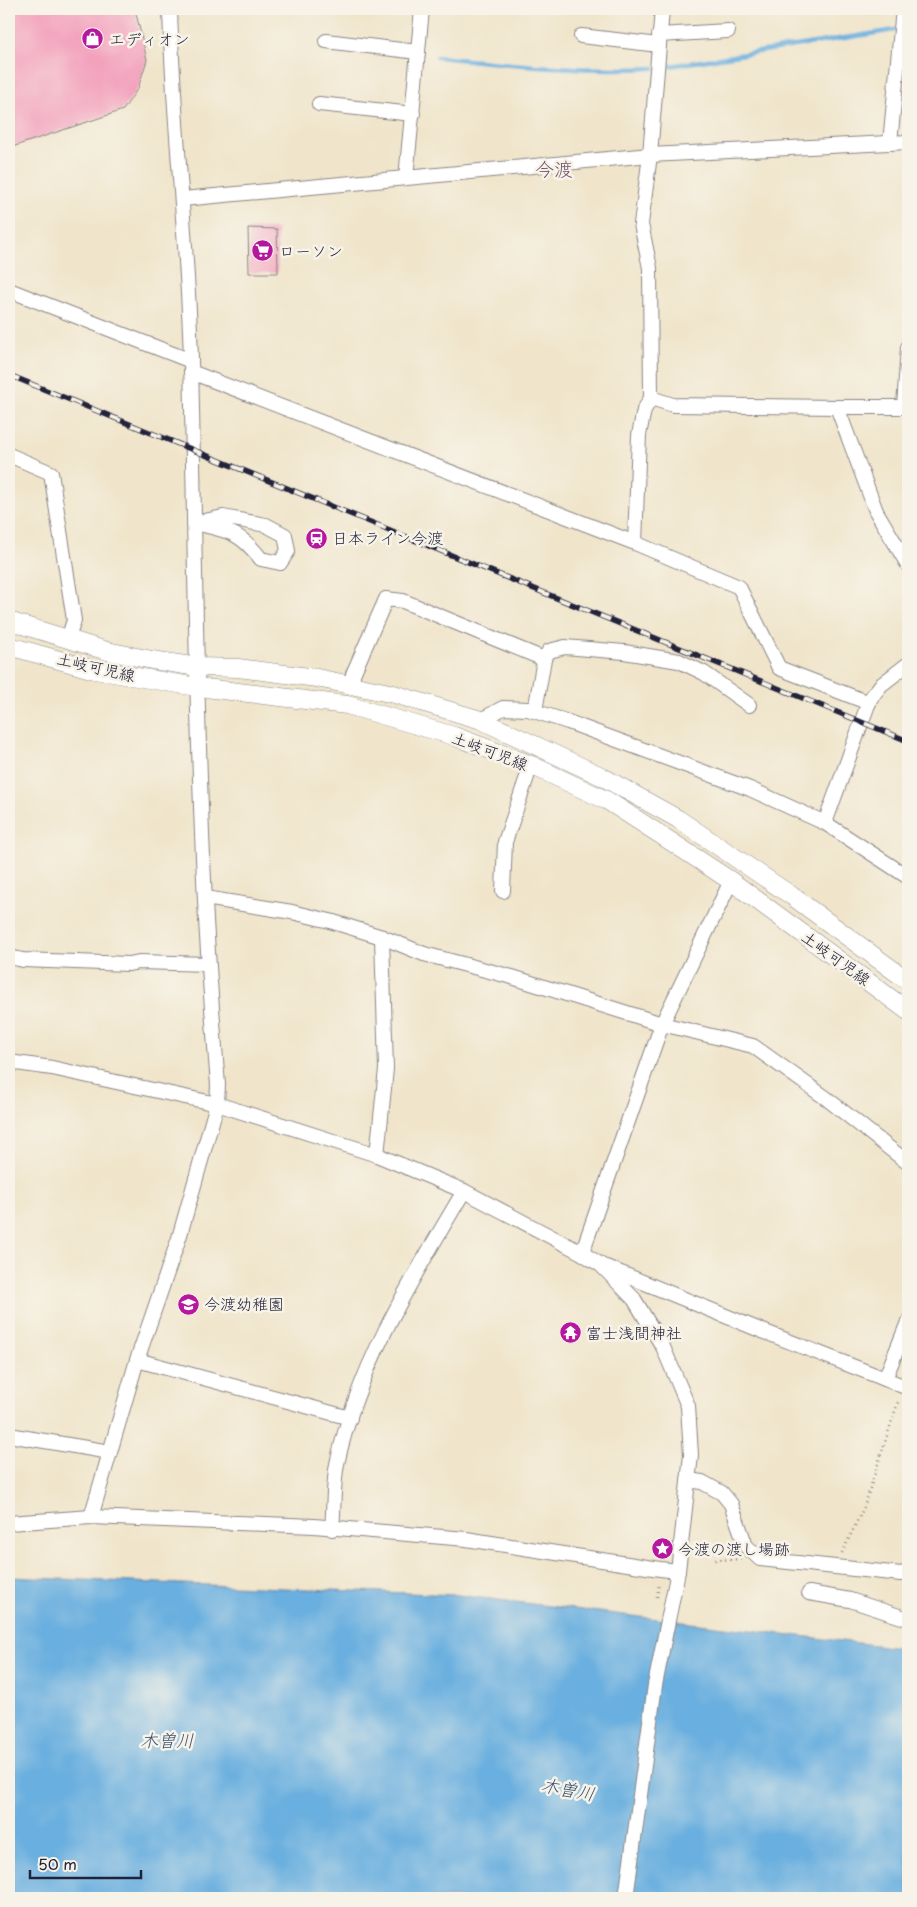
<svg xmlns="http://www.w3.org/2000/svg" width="917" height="1907" font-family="'Playpen Sans','Klee One',sans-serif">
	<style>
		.water { fill: #69afdf; stroke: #46688d }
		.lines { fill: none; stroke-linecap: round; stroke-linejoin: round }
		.stream { stroke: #69afdf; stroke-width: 4.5 }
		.building { fill: #f3a1bd }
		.minor-casing { stroke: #898483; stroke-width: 16 }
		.major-casing { stroke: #898483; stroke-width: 19 }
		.path { stroke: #898483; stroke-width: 2.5; stroke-dasharray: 1 4; stroke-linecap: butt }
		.minor { stroke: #fff; stroke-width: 14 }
		.major { stroke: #fff; stroke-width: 18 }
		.rail-casing { stroke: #22223b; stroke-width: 5.5 }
		.rail { stroke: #f7f3e8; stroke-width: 4; stroke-dasharray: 11; stroke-linecap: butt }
		.labels { text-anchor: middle; stroke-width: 5; stroke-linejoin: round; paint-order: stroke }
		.poi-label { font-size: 16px; fill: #22223b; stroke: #f7f3e8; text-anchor: start }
		.street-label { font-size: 16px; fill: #22223b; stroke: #f7f3e8 }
		.water-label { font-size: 18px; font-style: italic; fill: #3b5374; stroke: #f7f3e8 }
		.quarter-label { font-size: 19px; fill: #6b4e68; stroke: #f7f3e8 }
	</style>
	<rect width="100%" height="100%" fill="#f7f3e8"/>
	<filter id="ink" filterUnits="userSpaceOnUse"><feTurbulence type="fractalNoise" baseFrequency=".02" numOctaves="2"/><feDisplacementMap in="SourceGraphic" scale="10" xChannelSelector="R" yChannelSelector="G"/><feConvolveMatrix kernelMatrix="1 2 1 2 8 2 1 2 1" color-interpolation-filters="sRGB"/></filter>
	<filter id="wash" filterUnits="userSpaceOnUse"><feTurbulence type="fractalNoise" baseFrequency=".0096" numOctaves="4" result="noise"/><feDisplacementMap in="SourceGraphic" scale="20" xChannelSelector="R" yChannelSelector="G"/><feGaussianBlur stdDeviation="1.12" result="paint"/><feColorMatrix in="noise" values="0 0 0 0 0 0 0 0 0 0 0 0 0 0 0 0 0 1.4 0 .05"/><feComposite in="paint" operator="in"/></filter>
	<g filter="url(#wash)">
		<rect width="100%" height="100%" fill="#f0e5cb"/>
		<!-- water -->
		<path class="water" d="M9,1577L457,1595L908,1649V1898H9Z"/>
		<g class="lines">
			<!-- stream -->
			<g class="stream">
				<path d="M437,57C509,64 582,72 654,68"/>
				<path d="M670,66L895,30"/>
			</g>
		</g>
		<g id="blocks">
			<!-- building -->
			<g class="building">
				<path d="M9,9H135L147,60L138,88L123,110L9,148Z"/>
				<path d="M248,228L277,229L278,273H249Z"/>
			</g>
		</g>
	</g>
	<g filter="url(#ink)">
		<use href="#blocks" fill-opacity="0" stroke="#898483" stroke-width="1"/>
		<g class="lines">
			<defs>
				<g id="minor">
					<path d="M659,35L728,31"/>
					<path d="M581,36L659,45"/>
					<path d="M326,41L418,52"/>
					<path d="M319,104L413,114"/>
					<path d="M890,143L903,9"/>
					<path d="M406,178L422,9"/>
					<path d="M183,199L650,155L908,142"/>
					<path d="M9,290L191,361"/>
					<path d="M908,347L904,407H908"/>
					<path d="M191,372L635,543L739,587L779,668L869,703"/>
					<path d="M651,398L673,405L837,407L876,511L908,565"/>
					<path d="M837,407H904"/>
					<path d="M9,455L51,473L74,620L68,639"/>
					<path d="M223,517L266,525L285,535L288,551L280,563L261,559C239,531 228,531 195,523Z"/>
					<path d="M635,543L639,435L644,410L651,398L650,268L641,224L650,155L662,9"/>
					<path d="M353,686V674L386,599L403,601L544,659"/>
					<path d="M535,711L544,659L549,651L565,647L624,652L679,661L704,673L749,705"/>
					<path d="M481,720L503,708L528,709L568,722L750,789L825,823L908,877"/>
					<path d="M825,823L870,699L881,685L908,664"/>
					<path d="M503,891L505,842L531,765"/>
					<path d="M205,898L292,912L330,921L382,937L424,954L512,977L662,1024L753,1046L826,1098L908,1163"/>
					<path d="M9,957L23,960L129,964L139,962L208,964"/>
					<path d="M9,1062L52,1068L217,1104L377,1155L464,1191L582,1253L601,1265L634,1299L663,1347L688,1406L691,1455L678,1571L655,1685L626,1898"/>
					<path d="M377,1155L386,1069L382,937"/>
					<path d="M582,1253L662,1024L731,881"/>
					<path d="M606,1267L755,1328L908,1388"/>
					<path d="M137,1360L350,1418"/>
					<path d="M885,1379L908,1322"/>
					<path d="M9,1435L110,1452"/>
					<path d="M688,1480L702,1482L722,1493L731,1504L746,1546L760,1559L901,1574L908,1572"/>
					<path d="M91,1517L137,1360L179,1238L217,1104L218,1085C213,1023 208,962 205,901C196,721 195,540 191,360C188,243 173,126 170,9"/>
					<path d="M9,1523L91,1517L314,1526L466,1539L660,1569L678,1571"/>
					<path d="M332,1529C334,1508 333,1484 337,1464C358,1365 413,1277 464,1191"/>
					<path d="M809,1593L850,1600L908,1619"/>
				</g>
				<g id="major">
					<path d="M9,621L107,651L152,660L198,667L238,668L317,678L394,694L481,720L601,776L678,819L792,896L908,981"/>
					<path d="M9,646L95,670L197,687L347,705L454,736L531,765L608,801L667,839L731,881L908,1011"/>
				</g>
			</defs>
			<!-- minor casing -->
			<use href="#minor" class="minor-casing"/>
			<!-- major casing -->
			<use href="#major" class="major-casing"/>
			<!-- path -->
			<g class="path">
				<path d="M842,1553L864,1507L899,1399"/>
				<path d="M715,1560L741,1559"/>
				<path d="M657,1597L659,1583"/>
			</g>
			<!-- minor -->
			<use href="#minor" class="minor"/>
			<!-- major -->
			<use href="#major" class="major"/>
			<defs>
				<path id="rail" d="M9,375L908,741"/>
			</defs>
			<!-- rail casing -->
			<use href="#rail" class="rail-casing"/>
			<!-- rail -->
			<use href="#rail" class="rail"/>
		</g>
	</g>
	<!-- icons -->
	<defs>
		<symbol id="shop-disc" viewBox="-11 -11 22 22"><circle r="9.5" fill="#b5179e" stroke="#f7f3e8"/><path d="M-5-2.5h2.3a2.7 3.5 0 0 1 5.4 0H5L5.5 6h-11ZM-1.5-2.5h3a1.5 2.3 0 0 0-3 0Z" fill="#fff"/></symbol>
		<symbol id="supermarket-disc" viewBox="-11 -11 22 22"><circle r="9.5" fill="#b5179e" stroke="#f7f3e8"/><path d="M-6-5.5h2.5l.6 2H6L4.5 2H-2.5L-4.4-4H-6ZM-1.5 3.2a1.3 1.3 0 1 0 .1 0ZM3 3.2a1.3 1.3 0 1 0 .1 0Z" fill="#fff"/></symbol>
		<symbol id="station-disc" viewBox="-11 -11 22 22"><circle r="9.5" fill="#b5179e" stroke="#f7f3e8"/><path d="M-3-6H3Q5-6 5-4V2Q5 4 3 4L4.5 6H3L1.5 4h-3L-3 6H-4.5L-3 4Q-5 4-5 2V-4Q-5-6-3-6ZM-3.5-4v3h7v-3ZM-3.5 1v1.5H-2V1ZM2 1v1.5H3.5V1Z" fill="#fff"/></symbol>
		<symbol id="school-disc" viewBox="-11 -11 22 22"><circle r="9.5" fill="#b5179e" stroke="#f7f3e8"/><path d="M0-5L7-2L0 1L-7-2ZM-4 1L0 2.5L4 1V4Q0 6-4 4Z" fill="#fff"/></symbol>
		<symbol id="temple-disc" viewBox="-11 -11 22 22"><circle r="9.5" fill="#b5179e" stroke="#f7f3e8"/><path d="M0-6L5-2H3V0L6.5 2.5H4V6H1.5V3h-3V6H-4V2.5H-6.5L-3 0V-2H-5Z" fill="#fff"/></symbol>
		<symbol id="sight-disc" viewBox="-11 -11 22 22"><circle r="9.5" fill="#b5179e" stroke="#f7f3e8"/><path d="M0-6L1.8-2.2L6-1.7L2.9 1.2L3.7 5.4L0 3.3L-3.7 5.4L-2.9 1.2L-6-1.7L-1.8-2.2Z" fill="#fff"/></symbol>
	</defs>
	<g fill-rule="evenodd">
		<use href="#shop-disc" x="80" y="26" width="25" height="25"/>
		<use href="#supermarket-disc" x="250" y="238" width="25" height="25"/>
		<use href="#station-disc" x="304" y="526" width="25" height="25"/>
		<use href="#school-disc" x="176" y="1292" width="25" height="25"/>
		<use href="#temple-disc" x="558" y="1320" width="25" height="25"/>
		<use href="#sight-disc" x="650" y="1536" width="25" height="25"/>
	</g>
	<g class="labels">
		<!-- poi labels -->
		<g class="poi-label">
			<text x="109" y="45">エディオン</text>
			<text x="279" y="257">ローソン</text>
			<text x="332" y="544">日本ライン今渡</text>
			<text x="204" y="1310">今渡幼稚園</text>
			<text x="586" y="1339">富士浅間神社</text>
			<text x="678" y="1555">今渡の渡し場跡</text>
		</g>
		<!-- street labels -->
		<g class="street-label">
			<text transform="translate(96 667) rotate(13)" y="6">土岐可児線</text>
			<text transform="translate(490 751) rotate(21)" y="6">土岐可児線</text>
			<text transform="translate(836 958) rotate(36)" y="6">土岐可児線</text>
		</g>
		<!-- water labels -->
		<g class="water-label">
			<text x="167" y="1747">木曽川</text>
			<text transform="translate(568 1790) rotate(11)" y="6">木曽川</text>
		</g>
		<!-- quarter labels -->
		<g class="quarter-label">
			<text x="554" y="176">今渡</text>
		</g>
	</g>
	<!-- margin -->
	<rect width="917" height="1907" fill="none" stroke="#f7f3e8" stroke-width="30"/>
	<!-- scale -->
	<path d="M30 1870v8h111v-8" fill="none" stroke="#22223b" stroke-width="2.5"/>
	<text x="38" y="1870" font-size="15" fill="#22223b" stroke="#f7f3e8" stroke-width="4" paint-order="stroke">50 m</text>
</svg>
